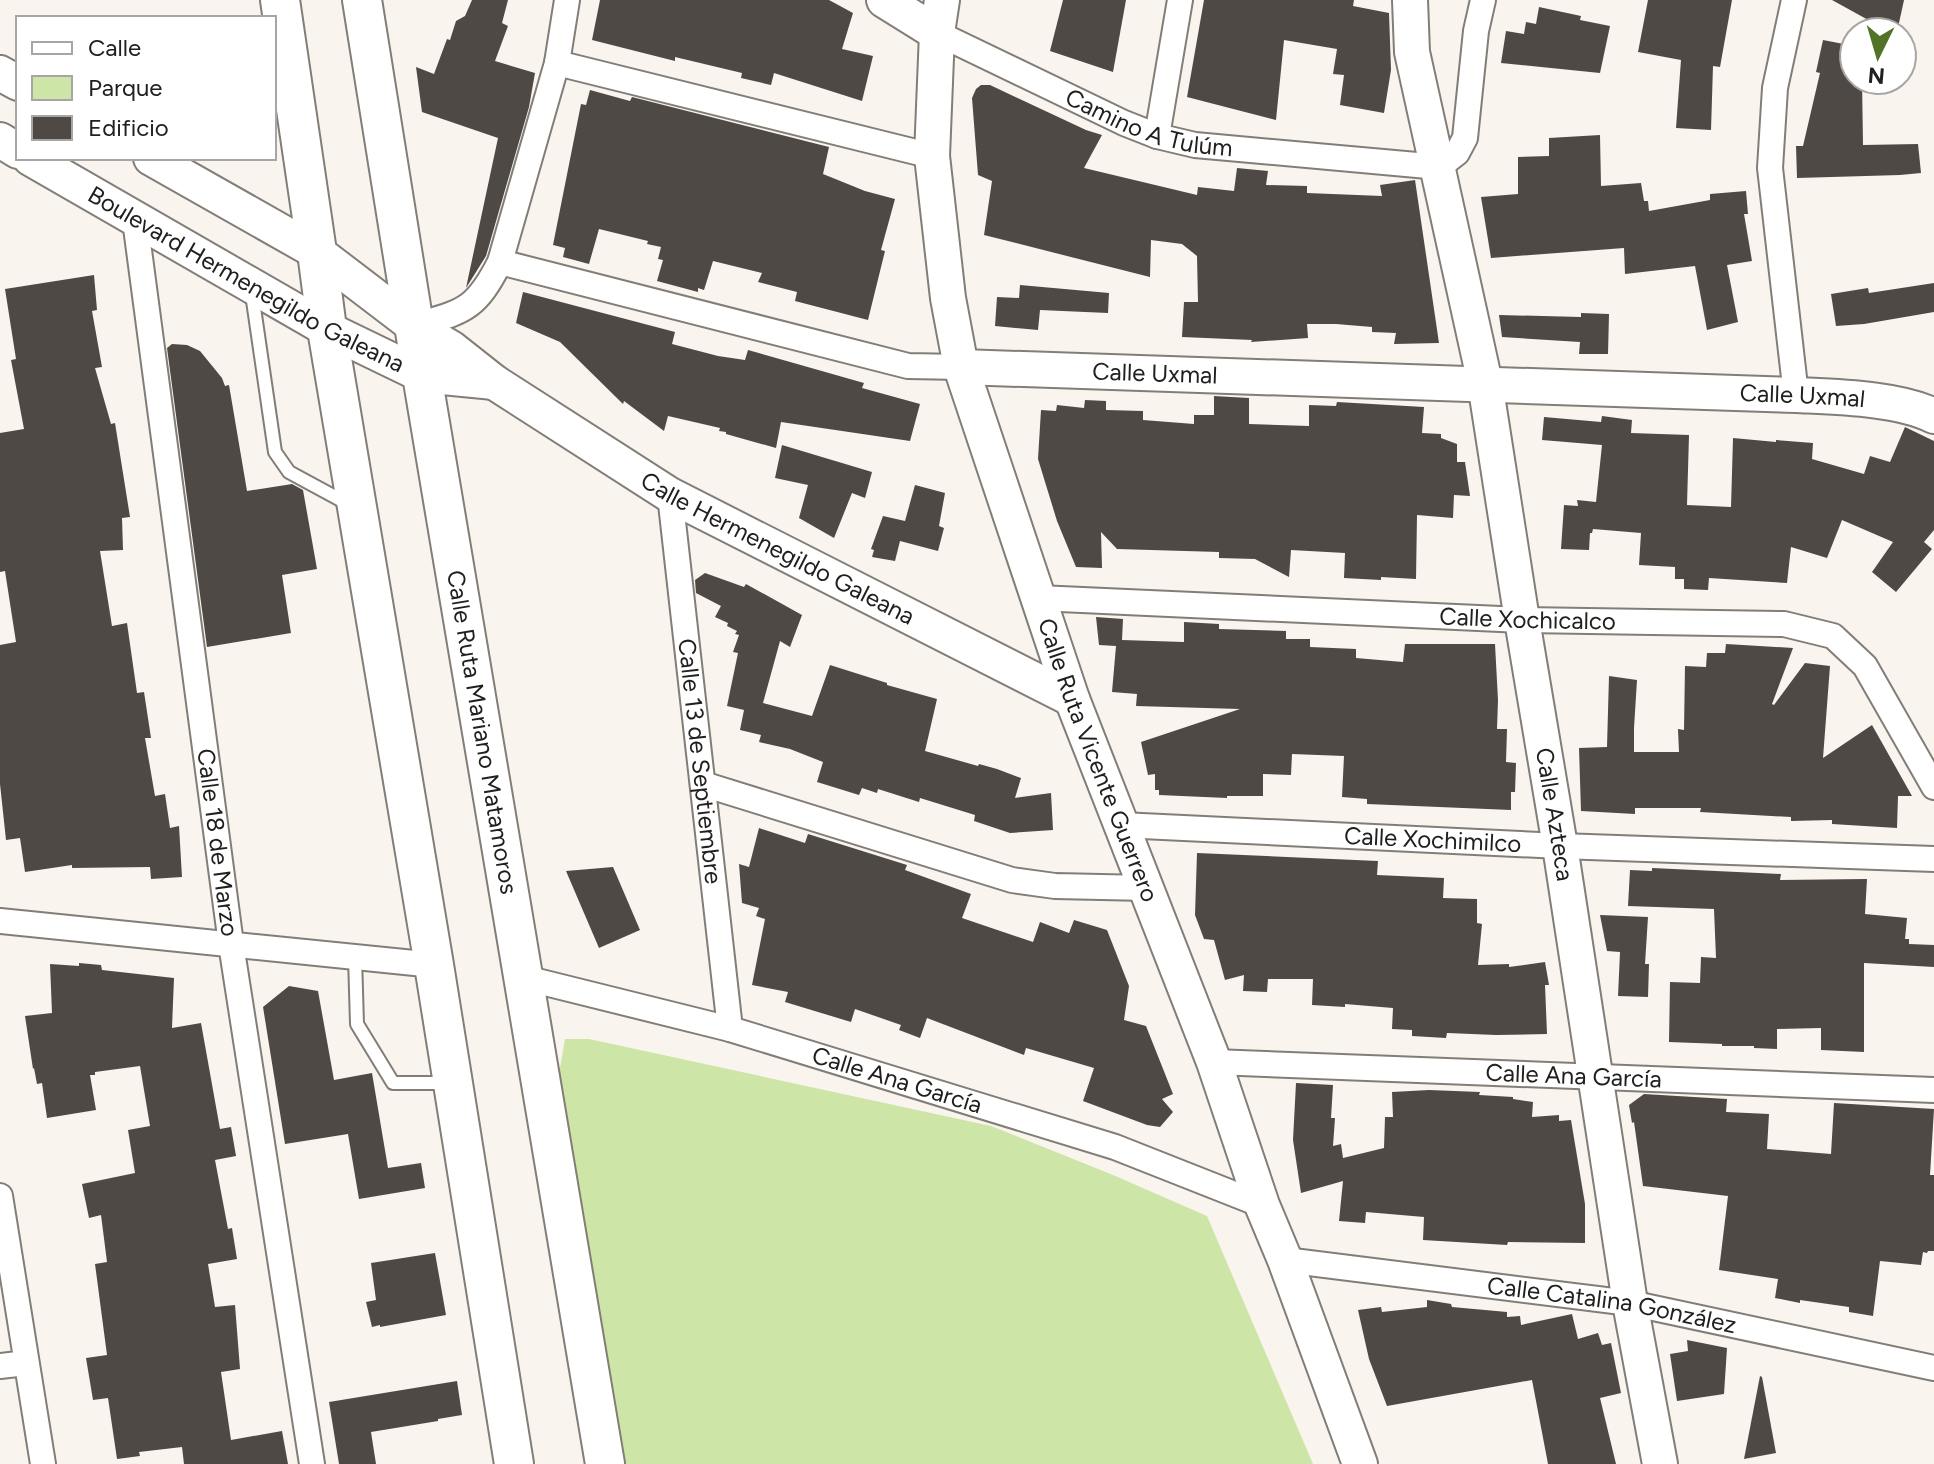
<svg xmlns="http://www.w3.org/2000/svg" width="1934" height="1464" font-family="Figtree,sans-serif">
	<style>
		.green { fill: #cde5a6 }
		.building { fill: #4f4945 }
		.lines { fill: none; stroke-linecap: round; stroke-linejoin: round }
		.lane-casing { stroke: #827d77; stroke-width: 16 }
		.street-casing { stroke: #827d77; stroke-width: 28 }
		.secondary-casing { stroke: #827d77; stroke-width: 38 }
		.primary-casing { stroke: #827d77; stroke-width: 42 }
		.lane { stroke: #fff; stroke-width: 12 }
		.street { stroke: #fff; stroke-width: 24 }
		.secondary { stroke: #fff; stroke-width: 34 }
		.primary { stroke: #fff; stroke-width: 38 }
		.labels { text-anchor: middle; stroke-width: 8; stroke-linejoin: round; paint-order: stroke }
		.street-label { font-size: 24px; fill: #22201e; stroke: #fff }
	</style>
	<rect width="100%" height="100%" fill="#faf4ee"/>
	<!-- green -->
	<path class="green" d="M565,1039H589L991,1126L1113,1175L1207,1216L1313,1464H625L559,1074Z"/>
	<!-- building -->
	<g class="building">
		<path d="M472,0H508L502,23L508,26L495,61L535,73L529,107L486,256L466,288L498,138L422,112L416,67L434,74L447,39L450,40L456,21L465,16Z"/>
		<path d="M600,0H829L853,13L842,49L873,56L862,101L774,73L771,85L741,78L742,73L675,57V61L592,40Z"/>
		<path d="M1063,0H1126L1113,72L1050,51Z"/>
		<path d="M1204,0H1354L1353,6L1389,13L1391,70L1384,113L1340,105L1344,75L1333,74L1337,49L1284,40L1276,120L1187,97Z"/>
		<path d="M1648,0H1732L1720,67L1713,66L1711,130L1676,128L1681,60L1638,52Z"/>
		<path d="M1832,0H1904L1897,32H1890Z"/>
		<path d="M1539,7L1581,16L1580,20L1610,26L1600,73L1501,63L1506,31L1524,34L1526,22L1536,24Z"/>
		<path d="M1823,40L1854,46V80H1862L1863,145L1918,144L1921,173L1900,175L1797,178L1796,146H1803L1820,73L1816,72Z"/>
		<path d="M981,85H990L1086,130L1102,135L1084,168L1197,195L1198,187L1234,191L1237,168L1268,171L1266,185L1307,186V193L1382,196L1380,185L1415,180L1439,343L1394,344L1396,333L1372,332V327L1336,324H1307L1308,338L1251,342L1252,340L1182,337L1184,302H1198L1197,256L1182,244L1151,240L1150,277L984,235L992,181L978,175L972,98L976,89Z"/>
		<path d="M590,90L630,101L632,97L829,147L823,174L865,191L895,199L881,250L885,251L868,320L795,301L797,292L758,282L762,273L713,261L704,290L698,288V292L657,281L663,260L658,259L661,247L647,244L648,241L599,229L589,264L563,257L565,248L553,245L581,104L586,105Z"/>
		<path d="M1600,135L1601,186L1641,183L1644,201H1648L1649,211L1710,200V194L1746,191L1748,214H1744L1752,261L1727,265L1738,322L1707,330L1695,266L1625,274L1624,248L1491,258L1481,197L1518,194V157L1549,156V138Z"/>
		<path d="M94,275L97,310L92,311L102,367L95,368L111,424L115,423L130,517L122,518L123,550L100,551L112,626L127,623L137,693L144,692L151,738H145L155,796L165,794L170,828L179,826L182,877L151,879L150,867L72,868V865L25,872L20,838L6,840L0,784V645L16,642L5,571L0,572V433L24,429L11,360L16,359L5,289Z"/>
		<path d="M1934,283V312L1864,324L1836,326L1831,294L1868,288L1869,293Z"/>
		<path d="M1020,285L1109,293L1108,313L1040,310L1038,330L995,326L997,297L1019,298Z"/>
		<path d="M523,292L675,332L672,344L718,356L745,360L748,350L864,383L862,388L920,404L910,441L781,422L776,448L726,434V432L719,431L720,428L668,416L664,431L624,401L623,404L560,342L516,323Z"/>
		<path d="M1581,313L1609,314L1608,354H1579L1580,342L1502,337L1499,315L1581,317Z"/>
		<path d="M172,344L187,345L200,351L222,378L225,386L229,385L247,491L292,484L303,490L317,569L282,575L291,633L207,647L167,348Z"/>
		<path d="M1214,396L1249,398V424L1309,426V405L1336,406L1337,402L1424,407L1422,433L1441,434V438L1457,444V462H1465L1470,496L1454,495L1453,518L1417,515L1416,579L1381,577V580L1344,578L1345,553L1291,550L1289,577L1255,559L1219,558V552L1117,549L1101,532L1102,568L1076,567L1057,521L1038,459L1041,410L1056,411L1057,405L1084,408L1085,400L1106,401V410L1143,411V420L1194,424V415H1214Z"/>
		<path d="M1602,416L1632,420L1631,433L1689,435L1687,505L1731,507L1733,438L1776,442V440L1813,443L1812,459L1864,474L1870,456L1890,462L1905,427L1934,441V530L1924,542L1932,549L1896,592L1872,572L1893,542L1842,520L1827,558L1791,547L1787,583L1709,578L1708,590L1684,589V579H1675V567L1639,565L1641,533L1593,529L1592,533H1590L1589,550L1561,549L1564,505L1578,506L1577,500L1596,502L1602,445L1542,440L1544,417L1601,422Z"/>
		<path d="M782,445L872,472L865,498L852,493L834,538L799,518L808,485L775,478Z"/>
		<path d="M915,485L945,493L939,526L944,528L938,551L900,541L895,561L872,557L874,550L871,549L883,516L905,521Z"/>
		<path d="M705,573L744,587L746,584L802,615L790,647L780,641L763,703L812,716L830,665L887,683V685L937,699L925,751L978,766L979,764L997,769L1021,778L1015,798L1051,793L1053,830L1010,833L974,821L975,815L920,798L919,802L878,789L877,793L862,788L859,795L817,782L823,762L790,749L759,742L761,735L740,730L744,710L727,706L738,653L733,652L739,635L735,634L737,631L727,626L728,623L715,617L721,606L696,593L695,580Z"/>
		<path d="M1096,617L1123,619L1122,640L1184,642V622L1219,624V629L1286,631V639H1310V647L1356,649V658L1403,662L1405,644H1495L1498,700L1497,729H1507L1506,762L1516,763L1515,792H1511V810L1367,804V799L1342,797L1344,756L1292,754L1291,775L1263,774V796H1227V798L1159,795V790H1155V774L1148,775L1141,742L1240,709L1136,706L1137,694L1112,692L1116,646L1099,645Z"/>
		<path d="M1726,644L1793,648L1772,704L1774,705L1805,663L1830,666L1823,758L1872,725L1912,796H1898L1897,828L1832,824V820L1791,821V817L1700,812L1701,808H1635V814L1581,811L1579,748L1607,747L1609,676L1637,680L1634,728V752H1679L1678,729L1684,730L1685,666L1706,667L1707,653H1725Z"/>
		<path d="M759,828L805,843L808,834L907,865L905,870L971,894L962,918L1033,942L1040,922L1069,933L1074,920L1107,930L1129,986L1124,1020L1146,1026L1173,1094L1162,1099L1173,1112L1160,1127L1147,1125L1083,1101L1094,1068L1026,1048L1024,1055L927,1018L920,1038L899,1030L901,1025L855,1009L851,1022L785,1002L788,992L752,985L765,919L756,916L759,908L742,903L739,864L749,867Z"/>
		<path d="M1197,853L1378,861L1377,875L1444,878L1443,898L1477,899V923L1482,924L1478,965L1509,964V967L1545,962L1549,985H1545L1547,1034L1496,1035L1447,1033L1446,1038L1412,1036V1030L1392,1029L1393,1008L1345,1004V1007L1312,1005L1313,979H1268L1267,992L1243,991L1244,975L1225,980L1214,940L1204,939L1195,915Z"/>
		<path d="M613,867L640,930L599,948L566,871Z"/>
		<path d="M1652,868L1781,874L1780,880L1867,879L1865,914L1907,918L1905,939H1909V944L1934,945V967L1864,963V1052L1821,1050V1028L1777,1029V1049L1754,1048V1046H1722V1044L1669,1042L1670,982L1700,983L1701,957L1716,958L1714,909L1628,906L1630,870L1652,871Z"/>
		<path d="M1600,915L1648,917L1645,964H1649L1648,997L1618,996L1620,952L1607,951Z"/>
		<path d="M79,963L101,965L102,970L174,978L172,1028L201,1023L220,1129L231,1127L236,1156L215,1160L228,1229L232,1228L237,1259L208,1264L215,1307L235,1305L240,1369L221,1372L231,1440L282,1431L288,1464H184L182,1447L139,1452L140,1456L117,1459L108,1398L93,1400L86,1358L107,1355L95,1264L107,1262L101,1215L89,1218L82,1184L135,1173L128,1130L150,1126L140,1066L95,1072V1075H90L96,1110L47,1118L42,1083L37,1084L34,1068L33,1069L25,1016L52,1013L50,964L79,966Z"/>
		<path d="M289,986L318,991L334,1080L372,1073L388,1168L421,1163L425,1188L359,1199L348,1134L285,1144L263,1007Z"/>
		<path d="M1296,1083L1333,1085L1331,1118H1335L1333,1146L1341,1144L1343,1158L1384,1148L1385,1117H1393L1392,1092L1429,1090L1480,1092L1479,1095L1513,1097V1099L1533,1102L1532,1117L1559,1115V1121L1571,1120L1585,1204V1243L1508,1242L1507,1245L1423,1240L1424,1217L1366,1212L1365,1223L1339,1221L1343,1181L1301,1193L1293,1140Z"/>
		<path d="M1644,1094L1727,1099L1726,1112L1769,1114L1767,1149L1831,1154L1834,1103L1934,1109L1930,1175H1934V1251H1928L1927,1253L1923,1252L1921,1265L1880,1261L1873,1316L1849,1312V1307L1800,1300V1303L1775,1298L1778,1279L1719,1270L1728,1196L1643,1186L1634,1122L1632,1123L1629,1105Z"/>
		<path d="M435,1253L446,1315L380,1327V1325L372,1327L366,1302L376,1300L371,1263Z"/>
		<path d="M1427,1300L1451,1304L1452,1307L1507,1312V1317L1520,1316L1521,1325L1572,1314L1578,1339L1598,1333L1602,1345L1611,1343L1621,1393L1600,1398L1616,1464H1548L1532,1380L1387,1406L1369,1359L1358,1310L1381,1307L1382,1312L1427,1307Z"/>
		<path d="M1687,1340L1727,1348L1724,1394L1677,1401L1670,1354L1688,1351Z"/>
		<path d="M1760,1376L1762,1377L1776,1453L1744,1459Z"/>
		<path d="M457,1381L462,1415L438,1419V1421L371,1432L376,1464H339L329,1402Z"/>
	</g>
	<g class="lines">
		<defs>
			<g id="lane">
				<path d="M252,294L275,452L289,472L350,505"/>
				<path d="M355,957L357,1024L393,1083H450"/>
			</g>
			<g id="street">
				<path d="M1794,0L1775,88L1770,168L1796,395"/>
				<path id="s1" d="M937,33L1124,123L1157,136L1195,145L1439,167L1457,153L1465,138L1476,31L1483,0"/>
				<path d="M557,63L932,156"/>
				<path d="M1157,136L1180,0"/>
				<path id="s2" d="M135,220L231,944L312,1464"/>
				<path d="M500,262L908,366L961,367"/>
				<path d="M414,326C464,311 475,311 500,262L557,63L567,0"/>
				<path id="s3" d="M670,495L730,1029"/>
				<path id="s4" d="M1038,598L1522,620L1784,624L1833,636L1865,666L1934,787"/>
				<path d="M703,784L1012,880L1055,886L1147,888"/>
				<path id="s5" d="M1121,825L1560,846L1934,859"/>
				<path d="M0,921L434,965"/>
				<path id="s6" d="M525,978L730,1029L1115,1147L1262,1205"/>
				<path id="s7" d="M1214,1062L1934,1090"/>
				<path d="M0,1196L43,1464"/>
				<path id="s8" d="M1285,1260L1630,1303L1934,1368"/>
				<path d="M0,1366L26,1363"/>
			</g>
			<g id="secondary">
				<path d="M884,0L937,33"/>
				<path id="s9" d="M942,0L937,33L932,156L948,298L961,367L1072,699L1214,1062L1262,1205L1285,1260L1360,1464"/>
				<path id="s10" d="M1410,0L1412,52L1485,383L1522,620L1560,846L1630,1303L1660,1464"/>
				<path d="M0,73L18,83"/>
				<path d="M0,140L18,151"/>
				<path id="s11" d="M30,158L327,329L422,375L494,382"/>
				<path id="s12" d="M151,158L317,252L414,326L451,348L494,382L670,495L1072,699"/>
				<path id="s13" d="M961,367L1796,395C1836,397 1898,398 1934,416"/>
			</g>
			<g id="primary">
				<path d="M280,0L317,252L327,329L434,965L514,1464"/>
				<path id="s14" d="M362,0L422,375L605,1464"/>
			</g>
		</defs>
		<!-- lane casing -->
		<use href="#lane" class="lane-casing"/>
		<!-- street casing -->
		<use href="#street" class="street-casing"/>
		<!-- secondary casing -->
		<use href="#secondary" class="secondary-casing"/>
		<!-- primary casing -->
		<use href="#primary" class="primary-casing"/>
		<!-- lane -->
		<use href="#lane" class="lane"/>
		<!-- street -->
		<use href="#street" class="street"/>
		<!-- secondary -->
		<use href="#secondary" class="secondary"/>
		<!-- primary -->
		<use href="#primary" class="primary"/>
	</g>
	<g class="labels">
		<!-- street labels -->
		<g class="street-label">
			<text dy="8" stroke="none"><textPath href="#s1" startOffset="232">Camino A Tulúm</textPath></text>
			<text dy="8" stroke="none"><textPath href="#s11" startOffset="248">Boulevard Hermenegildo Galeana</textPath></text>
			<text dy="8" stroke="none"><textPath href="#s13" startOffset="194">Calle Uxmal</textPath></text>
			<text dy="8" stroke="none"><textPath href="#s13" startOffset="842">Calle Uxmal</textPath></text>
			<text dy="8" stroke="none"><textPath href="#s12" startOffset="740">Calle Hermenegildo Galeana</textPath></text>
			<text dy="8" stroke="none"><textPath href="#s4" startOffset="490">Calle Xochicalco</textPath></text>
			<text dy="8" stroke="none"><textPath href="#s14" startOffset="742">Calle Ruta Mariano Matamoros</textPath></text>
			<text dy="8" stroke="none"><textPath href="#s9" startOffset="786">Calle Ruta Vicente Guerrero</textPath></text>
			<text dy="8" stroke="none"><textPath href="#s3" startOffset="268">Calle 13 de Septiembre</textPath></text>
			<text dy="8" stroke="none"><textPath href="#s10" startOffset="828">Calle Azteca</textPath></text>
			<text dy="8" stroke="none"><textPath href="#s5" startOffset="312">Calle Xochimilco</textPath></text>
			<text dy="8" stroke="none"><textPath href="#s2" startOffset="628">Calle 18 de Marzo</textPath></text>
			<text dy="8" stroke="none"><textPath href="#s7" startOffset="360">Calle Ana García</textPath></text>
			<text dy="8" stroke="none"><textPath href="#s6" startOffset="386">Calle Ana García</textPath></text>
			<text dy="8" stroke="none"><textPath href="#s8" startOffset="330">Calle Catalina González</textPath></text>
		</g>
	</g>
	<!-- legend -->
	<rect x="16" y="16" width="260" height="144" fill="#ffffff" stroke="#a7a6a5" stroke-width="2"/>
	<rect x="32" y="42" width="40" height="12" fill="#ffffff" stroke="#a7a6a5" stroke-width="2"/>
	<text x="88" y="56" font-size="24" fill="#22201e">Calle</text>
	<rect x="32" y="76" width="40" height="24" fill="#cde5a6" stroke="#a7a6a5" stroke-width="2"/>
	<text x="88" y="96" font-size="24" fill="#22201e">Parque</text>
	<rect x="32" y="116" width="40" height="24" fill="#4f4945" stroke="#a7a6a5" stroke-width="2"/>
	<text x="88" y="136" font-size="24" fill="#22201e">Edificio</text>
	<!-- north arrow -->
	<g transform="translate(1878 56) rotate(185)"><circle r="38" fill="#ffffff" stroke="#a7a6a5" stroke-width="2"/>
	<path d="M0-6L14 30L0 20L-14 30Z" fill="#527228"/>
	<text y="-12" font-size="22" font-weight="bold" text-anchor="middle" fill="#22201e">N</text>
	</g>
</svg>
